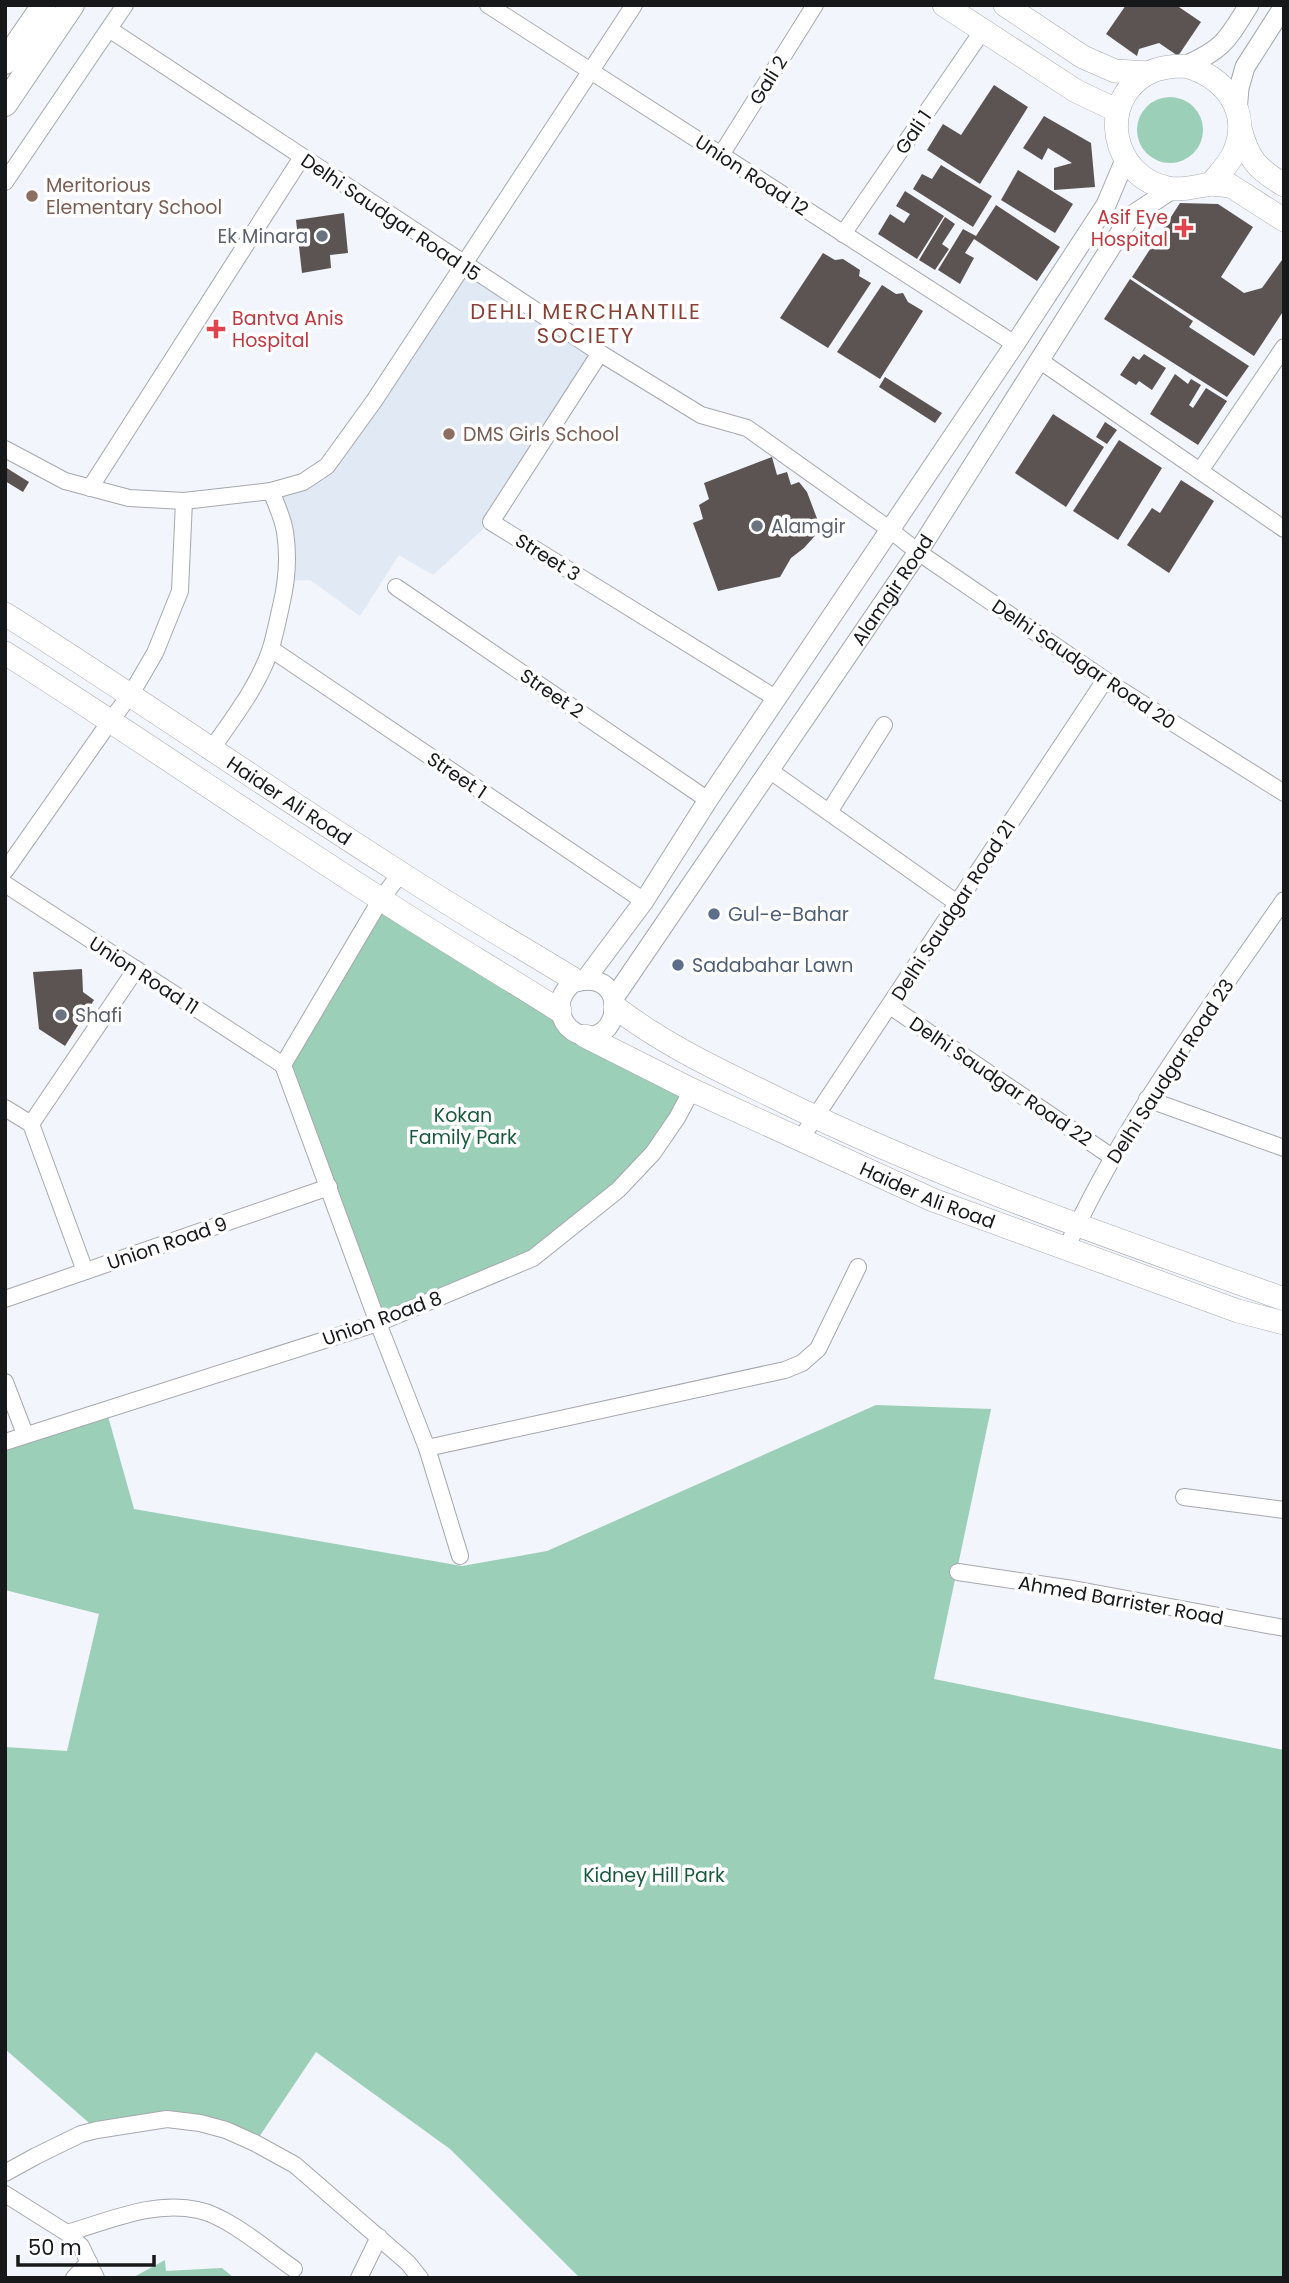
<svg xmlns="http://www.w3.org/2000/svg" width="1289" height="2283" font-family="Poppins,sans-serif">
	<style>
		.built { fill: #e1e9f5 }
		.green { fill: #9ccfb7 }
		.building { fill: #5b5453 }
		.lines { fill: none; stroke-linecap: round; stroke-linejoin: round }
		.minor-casing { stroke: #a5a8ad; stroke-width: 18 }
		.tertiary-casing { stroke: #a5a8ad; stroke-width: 21 }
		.secondary-casing { stroke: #a5a8ad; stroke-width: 24 }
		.primary-casing { stroke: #a5a8ad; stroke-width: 26 }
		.minor { stroke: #fff; stroke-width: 16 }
		.tertiary { stroke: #fff; stroke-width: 19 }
		.secondary { stroke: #fff; stroke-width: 23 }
		.primary { stroke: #fff; stroke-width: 24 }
		.education-dot { fill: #8d6e63; stroke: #fff; stroke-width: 2.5 }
		.health-dot { fill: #e0444e; stroke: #fff; stroke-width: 2.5 }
		.worship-dot { fill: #6b7280; stroke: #fff; stroke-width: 2.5 }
		.service-dot { fill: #5c6f8a; stroke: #fff; stroke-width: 2.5 }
		.labels { text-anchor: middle; stroke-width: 7; stroke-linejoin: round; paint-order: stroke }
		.street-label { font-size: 19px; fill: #17181a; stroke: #fff }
		.education-label { font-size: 19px; fill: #785e54; stroke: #fff; text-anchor: start }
		.health-label { font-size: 19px; fill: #be3a42; stroke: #fff; text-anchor: end }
		.worship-label { font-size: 19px; fill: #5b616d; stroke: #fff; text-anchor: start }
		.service-label { font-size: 19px; fill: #4e5e75; stroke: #fff; text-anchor: start }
		.park-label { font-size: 19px; fill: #1a5941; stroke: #fff }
		.neighbourhood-label { font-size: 21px; letter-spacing: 2px; fill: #873f36; stroke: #fff }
	</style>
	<rect width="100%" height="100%" fill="#f2f5fb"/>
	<!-- built -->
	<path class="built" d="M463,265L600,353L491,522L433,575L399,555L360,616L310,580L287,581L271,491L327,466Z"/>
	<!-- green -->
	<g class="green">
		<circle cx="1170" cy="130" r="33"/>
		<path d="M381,899L622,1054L692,1090L653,1153L533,1258L378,1322L283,1065Z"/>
		<path d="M876,1405L991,1409L934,1679L1284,1750V2278H580L450,2149L316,2052L255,2143L167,2119L97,2130L5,2049V1747L67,1751L99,1614L5,1590V1443L106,1409L134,1509L462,1566L547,1551Z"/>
		<path d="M165,2260L166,2271L222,2268L234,2278H132Z"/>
	</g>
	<!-- building -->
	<g class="building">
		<path d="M1126,5H1176L1201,22L1178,56L1159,43L1139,49L1137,56L1106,34Z"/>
		<path d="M994,85L1028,107L980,184L927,150L943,124L961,135Z"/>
		<path d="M1044,116L1091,143L1095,187L1054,190V168L1072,163L1048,148L1042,160L1023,148Z"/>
		<path d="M941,165L992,196L973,227L913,189L922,174L932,179Z"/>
		<path d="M1018,170L1073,204L1055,233L1001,200Z"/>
		<path d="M905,191L944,216L917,259L878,234L890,214L904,223L910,214L896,206Z"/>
		<path d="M1180,203L1218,204L1253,227L1221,277L1244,293L1262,288L1282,260L1284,261V310L1254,356L1132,277Z"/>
		<path d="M996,205L1060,247L1037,281L974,239L965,253L974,258L960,284L938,270L963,229L976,236Z"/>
		<path d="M344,213L348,253L330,255L331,268L302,273L296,220Z"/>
		<path d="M945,217L955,224L942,244L949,249L935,270L919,260Z"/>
		<path d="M823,253L835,260L843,259L860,270L859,276L871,283L828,348L780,318Z"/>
		<path d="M1130,279L1193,321L1189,327L1249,366L1227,397L1104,319Z"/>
		<path d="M882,285L896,294L903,293L908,302L923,311L880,379L837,352Z"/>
		<path d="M1144,354L1166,368L1152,390L1139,381L1136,385L1120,375L1133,356L1139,360Z"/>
		<path d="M1175,374L1188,384L1191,379L1201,385L1189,405L1193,408L1206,388L1227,401L1198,445L1150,414Z"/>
		<path d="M885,377L942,413L935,423L879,387Z"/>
		<path d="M1053,414L1104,447L1066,507L1015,473Z"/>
		<path d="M1105,422L1117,430L1107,444L1096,437Z"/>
		<path d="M1119,440L1162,468L1118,540L1073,511Z"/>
		<path d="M772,457L777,475L787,472L791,485L799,482L807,492L821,529L804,548L791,558L780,577L718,591L693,523L703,519L699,505L709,499L704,483Z"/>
		<path d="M5,467L29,482L23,492L5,481Z"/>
		<path d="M1181,480L1214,501L1169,573L1127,545L1152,508L1160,513Z"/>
		<path d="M82,969L83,992L94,1000L65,1046L39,1029L33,972Z"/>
	</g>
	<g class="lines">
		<defs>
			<g id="minor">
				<path d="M488,5L1015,344"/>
				<path d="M109,29L600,353L701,415L747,428L889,529L918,552L1105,680L1284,793"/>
				<path d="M721,155L815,5"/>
				<path d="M5,182L125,5"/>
				<path d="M843,234L983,30"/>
				<path d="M600,353L491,522L777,699"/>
				<path d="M1039,360L1284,529"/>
				<path d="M5,449L65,481L129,498L184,501L271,491L303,482L327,466L374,401L634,5"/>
				<path d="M1200,471L1284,347"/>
				<path d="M90,488L302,157"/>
				<path d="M396,587L708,800"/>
				<path d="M271,649L644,901"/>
				<path d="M211,750C233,718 259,685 271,648C275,634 278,620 281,606C287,581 289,557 285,532C283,518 276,504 271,491"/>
				<path d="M769,770L957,903"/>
				<path d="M829,812L884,725"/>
				<path d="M5,871L111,720L131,694L155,653L180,591L184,501"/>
				<path d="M5,884L283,1065"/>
				<path d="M890,1006L1112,1157"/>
				<path d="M283,1065L378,1323L427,1448L460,1556"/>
				<path d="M283,1065L381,899L401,873"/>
				<path d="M1147,1099L1284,1148"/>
				<path d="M5,1108L31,1124"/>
				<path d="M800,1140L1105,680"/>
				<path d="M1066,1249C1123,1123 1206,1013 1284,900"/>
				<path d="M85,1271L31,1124L136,969"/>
				<path d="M5,1299L329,1187"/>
				<path d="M5,1382L25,1434"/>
				<path d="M5,1442L378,1323L533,1258L618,1190L653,1153L677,1118L692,1090"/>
				<path d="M427,1448L785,1370L802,1363L818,1349L858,1267"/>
				<path d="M1184,1497L1284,1510"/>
				<path d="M958,1572L1073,1589L1284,1628"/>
				<path d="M5,2173L36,2156L81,2134L97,2130L167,2119L200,2123L226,2130L255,2143L295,2165L408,2263L420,2278"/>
				<path d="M5,2194L67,2233L81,2246L96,2278"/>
				<path d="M67,2233C109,2221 154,2200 198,2210C228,2216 268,2251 294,2269"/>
				<path d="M74,2278L89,2262"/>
				<path d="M359,2278L379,2237"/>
			</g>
			<g id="tertiary">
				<path d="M1185,66C1224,49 1227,40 1249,5"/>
				<path d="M1237,112L1239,88L1245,67L1284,6"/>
				<path d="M575,980L576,982C632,968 621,1051 578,1034C562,1027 555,1007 564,993C567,988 571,984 575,980Z"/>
				<path d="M585,980L644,901L708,800L1015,344L1106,205L1125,160"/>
				<path id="s1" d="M614,998L918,552L1130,217L1172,189"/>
			</g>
			<g id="secondary">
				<path d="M944,5L1076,91L1118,111"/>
				<path d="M1005,5L1083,57L1115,71L1149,73"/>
				<path d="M1185,66C1225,77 1252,111 1234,153C1228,165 1219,174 1211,184C1197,186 1181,191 1168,188C1112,177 1096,102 1148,73C1160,67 1172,66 1185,66Z"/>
				<path d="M1240,128C1248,159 1257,169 1284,185"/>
				<path d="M1211,184L1231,186L1284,220"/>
				<path id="s2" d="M5,614C138,698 267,788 399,872C457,910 516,944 575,980"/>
				<path d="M5,653C131,733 254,818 379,898C439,937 500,973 560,1011"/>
				<path d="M615,1007C664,1045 721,1071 776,1098C940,1179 1112,1238 1284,1299"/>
				<path id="s3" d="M585,1036L692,1090L933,1200L1238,1311L1284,1323"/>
			</g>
			<g id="primary">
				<path d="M5,62L44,5"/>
				<path d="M5,104L72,5"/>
			</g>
		</defs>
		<!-- minor casing -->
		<use href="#minor" class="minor-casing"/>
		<!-- tertiary casing -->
		<use href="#tertiary" class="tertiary-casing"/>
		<!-- secondary casing -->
		<use href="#secondary" class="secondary-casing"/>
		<!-- primary casing -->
		<use href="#primary" class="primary-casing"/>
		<!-- minor -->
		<use href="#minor" class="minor"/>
		<!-- tertiary -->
		<use href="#tertiary" class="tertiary"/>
		<!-- secondary -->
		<use href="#secondary" class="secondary"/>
		<!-- primary -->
		<use href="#primary" class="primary"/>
	</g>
	<!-- markers -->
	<g class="education-dot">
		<circle cx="32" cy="196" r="7"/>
		<circle cx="449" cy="434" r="7"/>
	</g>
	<g class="health-dot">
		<path d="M1180.5 217.5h7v7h7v7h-7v7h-7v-7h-7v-7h7z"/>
		<path d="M212.5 318.5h7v7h7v7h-7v7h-7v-7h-7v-7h7z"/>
	</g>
	<g class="worship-dot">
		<circle cx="322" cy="236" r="7"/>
		<circle cx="757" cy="526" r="7"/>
		<circle cx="61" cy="1015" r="7"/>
	</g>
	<g class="service-dot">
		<circle cx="714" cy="914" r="7"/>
		<circle cx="678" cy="965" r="7"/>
	</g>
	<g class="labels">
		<!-- street labels -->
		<g class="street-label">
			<text transform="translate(768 80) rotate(-58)" y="7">Gali 2</text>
			<text transform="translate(913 132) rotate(-56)" y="7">Gali 1</text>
			<text transform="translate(752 175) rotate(33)" y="7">Union Road 12</text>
			<text transform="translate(391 217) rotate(34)" y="7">Delhi Saudgar Road 15</text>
			<text transform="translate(548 557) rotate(32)" y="7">Street 3</text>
			<text dy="7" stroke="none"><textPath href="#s1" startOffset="494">Alamgir Road</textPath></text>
			<text transform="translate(1084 664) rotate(34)" y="7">Delhi Saudgar Road 20</text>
			<text transform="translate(552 693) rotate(34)" y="7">Street 2</text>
			<text transform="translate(457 775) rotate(34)" y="7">Street 1</text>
			<text dy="7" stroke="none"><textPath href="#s2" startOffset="340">Haider Ali Road</textPath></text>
			<text transform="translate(953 910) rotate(-57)" y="7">Delhi Saudgar Road 21</text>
			<text transform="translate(144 975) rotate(33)" y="7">Union Road 11</text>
			<text transform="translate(1170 1071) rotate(-57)" y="7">Delhi Saudgar Road 23</text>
			<text transform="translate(1001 1081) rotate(34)" y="7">Delhi Saudgar Road 22</text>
			<text dy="7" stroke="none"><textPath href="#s3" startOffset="378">Haider Ali Road</textPath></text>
			<text transform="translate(167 1243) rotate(-19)" y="7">Union Road 9</text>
			<text transform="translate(382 1318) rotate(-20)" y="7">Union Road 8</text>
			<text transform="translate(1121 1600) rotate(10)" y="7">Ahmed Barrister Road</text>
		</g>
		<!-- education labels -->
		<g class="education-label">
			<text x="46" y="192">Meritorious<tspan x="46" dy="22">Elementary School</tspan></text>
			<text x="463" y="441">DMS Girls School</text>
		</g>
		<!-- health labels -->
		<g class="health-label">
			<text x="1168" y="224">Asif Eye<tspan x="1168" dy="22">Hospital</tspan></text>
			<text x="232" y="325" text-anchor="start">Bantva Anis<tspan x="232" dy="22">Hospital</tspan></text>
		</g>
		<!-- worship labels -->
		<g class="worship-label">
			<text x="308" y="243" text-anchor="end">Ek Minara</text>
			<text x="771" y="533">Alamgir</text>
			<text x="75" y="1022">Shafi</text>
		</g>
		<!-- service labels -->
		<g class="service-label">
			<text x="728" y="921">Gul-e-Bahar</text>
			<text x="692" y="972">Sadabahar Lawn</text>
		</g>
		<!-- park labels -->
		<g class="park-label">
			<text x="463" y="1122">Kokan<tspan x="463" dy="22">Family Park</tspan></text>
			<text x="654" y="1882">Kidney Hill Park</text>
		</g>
		<!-- neighbourhood labels -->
		<g class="neighbourhood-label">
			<text x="586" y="319">DEHLI MERCHANTILE<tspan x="586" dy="24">SOCIETY</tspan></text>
		</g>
	</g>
	<!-- border -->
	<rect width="1289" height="2283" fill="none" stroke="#17181a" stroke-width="14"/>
	<!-- scale -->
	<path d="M18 2255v10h136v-10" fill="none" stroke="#17181a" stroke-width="3.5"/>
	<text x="28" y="2255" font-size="21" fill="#17181a" stroke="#ffffff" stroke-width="5" paint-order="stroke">50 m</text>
</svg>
